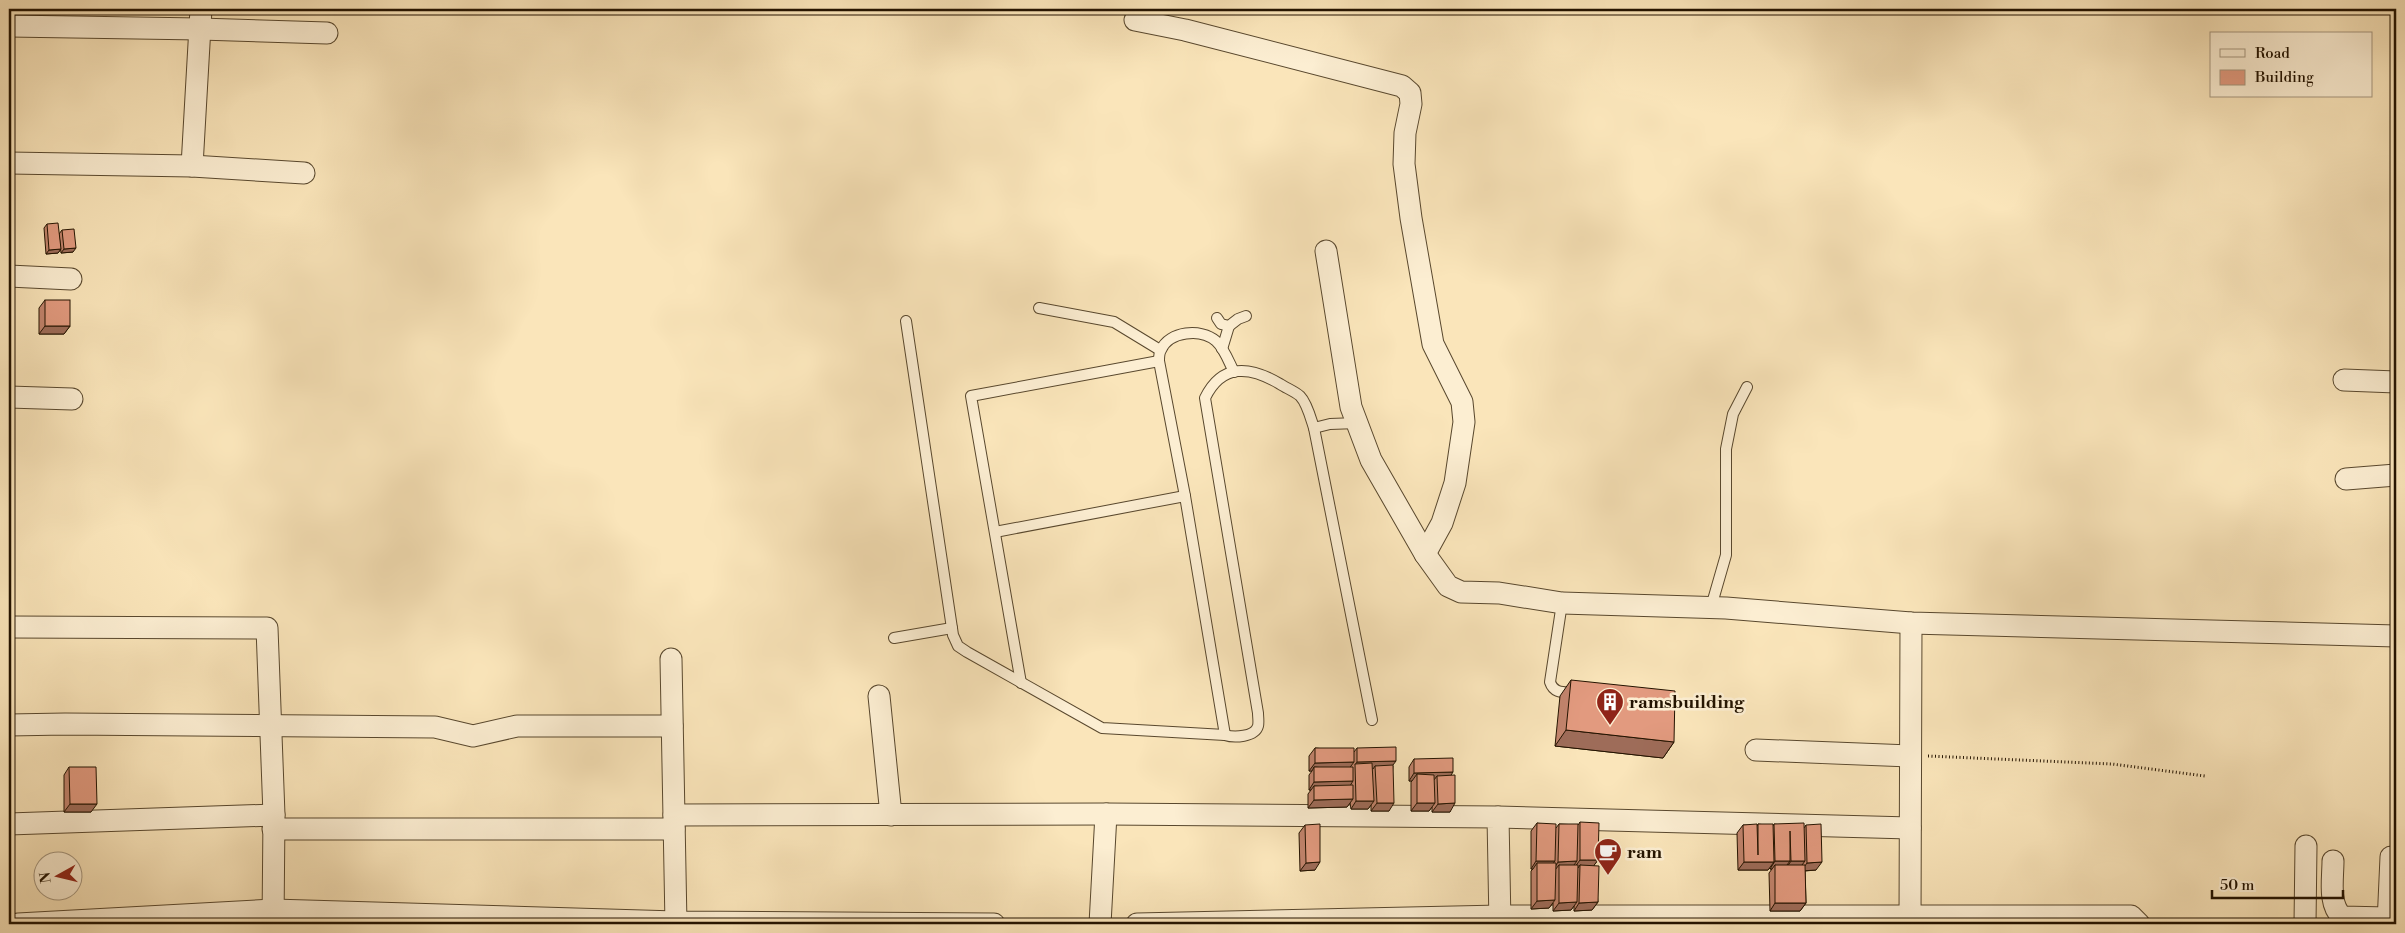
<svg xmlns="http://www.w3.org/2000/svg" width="2405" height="933" font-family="'Libre Bodoni',serif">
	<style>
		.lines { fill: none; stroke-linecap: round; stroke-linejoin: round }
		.lane-casing { stroke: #59482e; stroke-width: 12 }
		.street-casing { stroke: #59482e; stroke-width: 23 }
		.path { stroke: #231300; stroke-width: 3; stroke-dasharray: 1 2.5; stroke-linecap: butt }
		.lane { stroke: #fceed2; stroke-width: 10 }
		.street { stroke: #fceed2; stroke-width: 21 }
		.wall { fill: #c2846d; stroke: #231300 }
		.shaded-wall { fill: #9e6c59; stroke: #231300 }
		.building { fill: #e29a7f; stroke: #231300 }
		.labels { text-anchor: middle; stroke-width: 5; stroke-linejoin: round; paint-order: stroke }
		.poi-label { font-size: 18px; font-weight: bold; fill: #231300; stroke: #fceed2; text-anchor: start }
	</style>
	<rect width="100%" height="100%" fill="#fae5ba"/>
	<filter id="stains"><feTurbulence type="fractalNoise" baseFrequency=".004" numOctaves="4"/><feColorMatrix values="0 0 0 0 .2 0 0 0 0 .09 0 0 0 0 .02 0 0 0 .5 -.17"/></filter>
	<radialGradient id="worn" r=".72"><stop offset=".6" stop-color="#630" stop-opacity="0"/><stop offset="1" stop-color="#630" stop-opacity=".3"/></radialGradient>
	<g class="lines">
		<defs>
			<g id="lane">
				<path d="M1039,308L1114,322L1160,350"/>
				<path d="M1217,318L1221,324L1229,326L1238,319L1246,316"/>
				<path d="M906,321L953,635L958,646L967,652L1102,728L1225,735C1234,738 1255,737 1258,726C1259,722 1258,717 1258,713L1205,398C1222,363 1250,366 1280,384C1286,388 1294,391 1300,396C1307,403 1311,419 1314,428L1330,424L1357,423"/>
				<path d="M1222,349L1229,326"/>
				<path d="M1314,428L1372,720"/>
				<path d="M995,532L1185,496"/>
				<path d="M1562,603L1550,682C1554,694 1564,692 1574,693"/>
				<path d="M1711,607L1726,555V449L1733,414L1747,387"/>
				<path d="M894,638L952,628"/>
				<path d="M1021,683L971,396L1159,361"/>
				<path d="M1225,735L1185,496L1159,361C1159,358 1159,353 1161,350C1169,331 1201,328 1216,341C1224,348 1229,362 1234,372"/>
			</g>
			<g id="street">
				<path d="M1135,20L1185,30L1402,86L1410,93L1411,104L1405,133L1404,164L1411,218L1433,344L1462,402L1464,422L1455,483L1442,523L1425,554"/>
				<path d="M9,26L200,29L327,33"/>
				<path d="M9,163L192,166L304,173"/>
				<path d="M192,166L201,9"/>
				<path d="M1326,251L1351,407L1371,460L1425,554L1448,586L1461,592L1499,593L1562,603L1726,608L1911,623L2396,636"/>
				<path d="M9,276L71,279"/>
				<path d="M2344,380L2396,382"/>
				<path d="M9,397L72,399"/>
				<path d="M2346,479L2396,475"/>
				<path d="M9,627L267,628L274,815L273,924"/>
				<path d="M671,659L676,924"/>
				<path d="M879,696L891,815"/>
				<path d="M9,725L65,724L435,727L473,736L517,726H672"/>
				<path d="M1756,750L1910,756"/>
				<path d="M674,815L1106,814L1498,817L1500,924"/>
				<path d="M1498,817L1910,828"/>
				<path d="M9,824L274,815"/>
				<path d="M273,829H674"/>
				<path d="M2333,861C2333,879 2328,904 2342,917L2388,918"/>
				<path d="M18,924L273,910L676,922L994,924"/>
				<path d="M1100,924L1106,814"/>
				<path d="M1137,924L1500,916H2131L2139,924"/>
				<path d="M1910,924L1911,623"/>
				<path d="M2305,924L2306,846"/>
				<path d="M2388,924L2391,857"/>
			</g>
		</defs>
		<!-- lane casing -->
		<use href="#lane" class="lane-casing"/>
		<!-- street casing -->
		<use href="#street" class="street-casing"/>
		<!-- path -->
		<path class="path" d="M1928,756L2112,764L2205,776"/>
		<!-- lane -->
		<use href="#lane" class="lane"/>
		<!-- street -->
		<use href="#street" class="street"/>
	</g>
	<!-- wall -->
	<g class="wall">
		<path d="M47,224L61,249L58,253L46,254L44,228Z"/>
		<path d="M62,230L73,252L61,253L59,234Z"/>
		<path d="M45,300L70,326L64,334H39V308Z"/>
		<path d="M1571,680L1674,742L1663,758L1555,746L1560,696Z"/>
		<path d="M1315,748L1354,752L1357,748L1393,766L1389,811H1371V805L1368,809H1351L1350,803L1347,807L1308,808V794L1311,790H1309V775L1312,771H1309V756Z"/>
		<path d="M1414,759L1451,775L1450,812H1432V807L1429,811H1411V782L1412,781H1409V767Z"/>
		<path d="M69,767L91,812H64V775Z"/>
		<path d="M1580,822L1598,860L1594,865L1598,902L1592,910L1574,911V906L1571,910L1553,911V903L1549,908L1531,909V871L1533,869H1531V831L1537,823L1556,828L1559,824L1578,825Z"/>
		<path d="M1758,824L1773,826L1774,824L1804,828L1806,825L1816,870L1805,871L1806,903L1800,911H1770L1769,873L1772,869H1770L1769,868L1768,870H1738L1737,833L1743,825L1757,826Z"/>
		<path d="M1305,825L1315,870L1300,871L1299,833Z"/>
	</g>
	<!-- shaded-wall -->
	<g class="shaded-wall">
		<path d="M76,248L73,252L61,253L64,249Z"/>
		<path d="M61,249L58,253L46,254L49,250Z"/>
		<path d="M45,326H70L64,334H39Z"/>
		<path d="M1566,730L1674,742L1663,758L1555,746Z"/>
		<path d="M1396,761L1390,769L1375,766L1373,769L1355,765L1357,762Z"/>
		<path d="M1354,762L1348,770L1314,767L1312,771H1309L1315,763Z"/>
		<path d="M1453,772L1448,780L1437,776L1434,780L1417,774L1412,781H1409L1414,773Z"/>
		<path d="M1353,781L1348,789L1314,786L1311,790H1309L1314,782Z"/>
		<path d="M1353,799L1347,807L1308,808L1314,800Z"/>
		<path d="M1356,801H1374L1368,809H1351Z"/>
		<path d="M1377,803H1394L1389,811H1371Z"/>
		<path d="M1417,803H1435L1429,811H1411Z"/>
		<path d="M1455,803L1450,812H1432L1438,804Z"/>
		<path d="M70,804H97L91,812H64Z"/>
		<path d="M1580,860H1598L1592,868L1580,865L1578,868H1574Z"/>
		<path d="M1536,861H1555L1549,869L1537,863L1533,869H1531Z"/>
		<path d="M1577,861L1571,869L1559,865L1555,870H1553L1558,862Z"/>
		<path d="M1775,861H1790L1784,869L1775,865L1772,869H1770Z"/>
		<path d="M1791,861H1805L1799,869L1785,870Z"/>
		<path d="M1320,862L1315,870L1300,871L1306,863Z"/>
		<path d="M1744,862H1774L1768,870H1738Z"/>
		<path d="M1822,862L1816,870L1801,871L1807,863Z"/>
		<path d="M1555,900L1549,908L1531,909L1537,901Z"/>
		<path d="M1577,902L1571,910L1553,911L1559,903Z"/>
		<path d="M1598,902L1592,910L1574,911L1579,903Z"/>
		<path d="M1775,903H1806L1800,911H1770Z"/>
	</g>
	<!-- building -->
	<g class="building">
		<path d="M58,223L61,249L49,250L47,224Z"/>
		<path d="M74,229L76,248L64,249L62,230Z"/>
		<rect x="45" y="300" width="25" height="26"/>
		<path d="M1571,680L1675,691L1674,742L1566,730Z"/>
		<path d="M1396,747V761L1357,762V748Z"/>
		<path d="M1315,748H1354V762L1315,763Z"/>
		<path d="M1453,758V772L1414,773V759Z"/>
		<path d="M1372,763L1374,801H1356L1355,764Z"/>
		<path d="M1393,765L1394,803H1377L1375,766Z"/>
		<path d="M69,767H96L97,804H70Z"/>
		<path d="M1314,767H1353V781L1314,782Z"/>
		<path d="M1417,774L1434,775L1435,803H1417Z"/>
		<path d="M1455,775V803L1438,804L1437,776Z"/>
		<path d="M1353,785V799L1314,800V786Z"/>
		<path d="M1580,822L1599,823L1598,860H1580Z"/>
		<path d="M1537,823L1556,824L1555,861H1536Z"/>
		<path d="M1804,823L1805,861H1791L1790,831V861H1775L1774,824Z"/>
		<path d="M1320,824V862L1306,863L1305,825Z"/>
		<path d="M1559,824H1578L1577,861L1558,862Z"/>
		<path d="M1757,824L1758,855V824H1773L1774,862H1744L1743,825Z"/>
		<path d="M1821,824L1822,862L1807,863L1806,825Z"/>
		<path d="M1537,863H1556L1555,900L1537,901Z"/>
		<path d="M1559,865H1578L1577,902L1559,903Z"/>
		<path d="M1580,865L1599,866L1598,902L1579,903Z"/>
		<path d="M1775,865H1805L1806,903H1775Z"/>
	</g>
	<!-- icons -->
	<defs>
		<symbol id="building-pin" viewBox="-11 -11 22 30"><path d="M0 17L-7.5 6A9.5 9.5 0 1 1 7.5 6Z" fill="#8f2418" stroke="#fceed2"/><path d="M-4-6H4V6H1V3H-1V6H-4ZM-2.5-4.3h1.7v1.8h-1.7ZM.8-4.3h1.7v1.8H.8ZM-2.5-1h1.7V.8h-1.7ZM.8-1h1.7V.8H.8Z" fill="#fff"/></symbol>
		<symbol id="cafe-pin" viewBox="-11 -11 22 30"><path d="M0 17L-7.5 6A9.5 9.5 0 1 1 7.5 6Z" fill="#8f2418" stroke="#fceed2"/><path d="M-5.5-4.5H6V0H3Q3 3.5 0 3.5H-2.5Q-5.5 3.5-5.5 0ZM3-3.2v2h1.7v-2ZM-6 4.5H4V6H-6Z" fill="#fff"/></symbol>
	</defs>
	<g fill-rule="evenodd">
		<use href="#building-pin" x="1594" y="686" width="32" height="43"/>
		<use href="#cafe-pin" x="1592" y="836" width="32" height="43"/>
	</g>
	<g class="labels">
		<!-- poi labels -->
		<g class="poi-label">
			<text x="1629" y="708">ramsbuilding</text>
			<text x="1627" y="858">ram</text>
		</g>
	</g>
	<!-- margin -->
	<rect width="2405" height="933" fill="none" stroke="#fae5ba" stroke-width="30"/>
	<rect x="10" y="10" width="2385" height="913" fill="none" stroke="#231300" stroke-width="2.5"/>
	<rect x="15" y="15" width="2375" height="903" fill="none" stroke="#231300"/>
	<!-- legend -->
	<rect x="2210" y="32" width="162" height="65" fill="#fceed2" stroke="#a5967e"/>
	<rect x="2220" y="49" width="25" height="8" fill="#fceed2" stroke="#a5967e"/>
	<text x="2255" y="58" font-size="15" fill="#231300">Road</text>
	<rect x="2220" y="70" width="25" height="15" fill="#e29a7f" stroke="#a5967e"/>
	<text x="2255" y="82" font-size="15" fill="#231300">Building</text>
	<!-- north arrow -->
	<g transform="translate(58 876) rotate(262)"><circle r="24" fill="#fceed2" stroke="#a5967e"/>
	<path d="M0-4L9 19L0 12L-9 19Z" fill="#8f2418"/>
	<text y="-8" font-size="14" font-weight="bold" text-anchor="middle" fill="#231300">N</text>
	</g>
	<!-- scale -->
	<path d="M2212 890v8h131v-8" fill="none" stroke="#231300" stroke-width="2.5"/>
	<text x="2220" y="890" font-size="15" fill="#231300" stroke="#fceed2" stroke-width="4" paint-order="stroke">50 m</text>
	<rect width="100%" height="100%" filter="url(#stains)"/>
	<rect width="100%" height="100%" fill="url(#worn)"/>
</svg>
